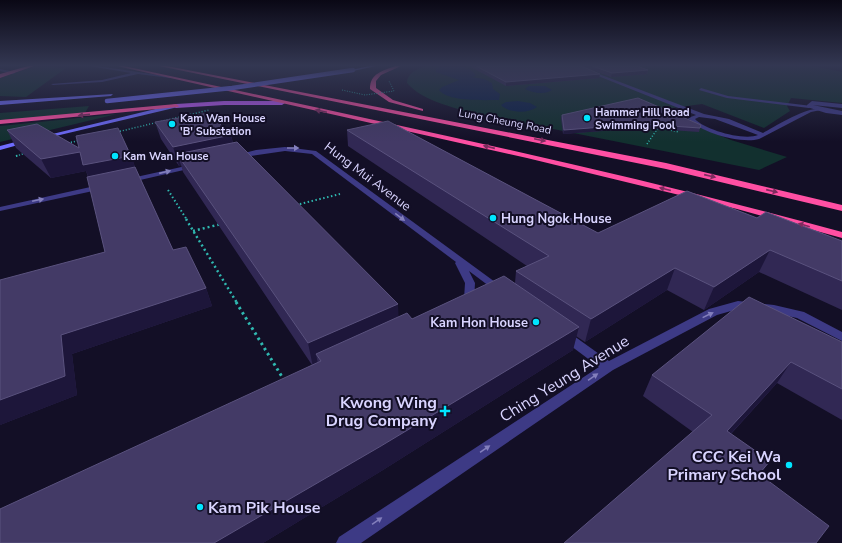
<svg xmlns="http://www.w3.org/2000/svg" width="842" height="543" font-family="'Nunito Sans',sans-serif">
	<style>
		.green { fill: #12302f }
		.water { fill: #0c2248 }
		.lines { fill: none; stroke-linecap: round; stroke-linejoin: round }
		.path-far3 { stroke: #2fb8b0; stroke-width: 1.5; stroke-dasharray: 1 2; stroke-linecap: butt }
		.path-far2 { stroke: #2fb8b0; stroke-width: 2; stroke-dasharray: 1.5 2.5; stroke-linecap: butt }
		.path-far1 { stroke: #2fb8b0; stroke-width: 2.5; stroke-dasharray: 2 3; stroke-linecap: butt }
		.path { stroke: #2fb8b0; stroke-width: 3; stroke-dasharray: 2.5 3.5; stroke-linecap: butt }
		.lane { fill: #3d3a85; fill-rule: evenodd }
		.street { fill: #3d3a85; fill-rule: evenodd }
		.secondary { fill: #6f6bff; fill-rule: evenodd }
		.primary { fill: #c25bff; fill-rule: evenodd }
		.highway { fill: #ff4fa3; fill-rule: evenodd }
		.path-bridge-far2 { stroke: #2fb8b0; stroke-width: 1; stroke-dasharray: 1 1.5; stroke-linecap: butt }
		.path-bridge-far1 { stroke: #2fb8b0; stroke-width: 1.5; stroke-dasharray: 1 2; stroke-linecap: butt }
		.path-bridge { stroke: #2fb8b0; stroke-width: 2; stroke-dasharray: 1.5 2.5; stroke-linecap: butt }
		.secondary-bridge { stroke: #6f6bff; stroke-width: 4.5 }
		.wall { fill: #312854 }
		.shaded-wall { fill: #1d163a }
		.building { fill: #433a66; stroke: #5a527e }
		.oneway { fill: #7d2c5e }
		.oneway2 { fill: #837fbc }
		.poi-dot { fill: #00e5ff; stroke: #130f26; stroke-width: 1.5 }
		.labels { text-anchor: middle; stroke-width: 4; stroke-linejoin: round; paint-order: stroke }
		.far-poi-label { font-size: 11px; font-weight: bold; fill: #d9d4ff; stroke: #130f26; text-anchor: start }
		.far-street-label { font-size: 11px; fill: #d9d4ff; stroke: #130f26 }
		.street-label { font-size: 13px; fill: #d9d4ff; stroke: #130f26 }
		.poi-label { font-size: 13px; font-weight: bold; fill: #d9d4ff; stroke: #130f26; text-anchor: start }
		.near-street-label { font-size: 16px; fill: #d9d4ff; stroke: #130f26 }
		.near-poi-label { font-size: 16px; font-weight: bold; fill: #d9d4ff; stroke: #130f26; text-anchor: end }
	</style>
	<rect width="100%" height="100%" fill="#130f26"/>
	<!-- green -->
	<g class="green">
		<path d="M36,66L66,68L26,97L0,96V78Z"/>
		<path d="M424,66H814L842,72V103L791,98L787,106L790,111L764,128L702,104L657,110L731,140L787,157L759,170L468,112C446,105 422,100 407,83C407,73 416,70 424,66Z"/>
		<path d="M89,106L85,113L0,123V113Z"/>
		<path d="M117,114L0,142V126Z"/>
	</g>
	<!-- water -->
	<g class="water">
		<path d="M441,66C453,66 468,63 476,76L471,77L484,79L492,83L493,89L500,94L499,100C485,100 448,102 439,90L442,87L459,80L436,72V69Z"/>
		<path d="M529,86H545L552,90C545,95 532,93 525,89Z"/>
		<path d="M518,101L530,103L537,107C528,114 508,113 501,105L506,102Z"/>
	</g>
	<g class="lines">
		<!-- path-far3 -->
		<g class="path-far3">
			<path d="M665,129L679,132"/>
			<path d="M647,144L658,128"/>
		</g>
		<!-- path-far2 -->
		<g class="path-far2">
			<path d="M168,190L187,220"/>
			<path d="M296,205L340,194"/>
		</g>
		<!-- path-far1 -->
		<g class="path-far1">
			<path d="M186,219L237,303"/>
			<path d="M193,231L221,224"/>
		</g>
		<!-- path -->
		<path class="path" d="M236,302L284,380"/>
		<!-- lane -->
		<g class="lane">
			<path d="M89,66H98L172,77L170,78L138,74L102,82L53,85L51,84L102,80L131,73Z"/>
			<path d="M573,66H578L704,114L729,119L763,133C774,127 811,104 821,110L811,112L759,139C741,144 700,133 688,118L696,115ZM699,117L715,119L758,135C744,141 705,130 695,119Z"/>
			<path d="M0,69L15,72V73L13,74L0,71Z"/>
			<path d="M701,88L728,96L812,106L809,108L727,98L699,90Z"/>
			<path d="M285,147L316,151L506,290L501,293L497,292L469,271L475,283L474,301L468,305H460L459,303L464,299L465,283L455,263L456,262L312,154L285,151L236,158L233,156L256,150Z"/>
			<path d="M195,164L197,165V167L127,183L123,181L127,179Z"/>
			<path d="M104,184L108,186L107,188L0,211V207Z"/>
			<path d="M738,301L774,305L804,312L842,332V341L797,318L774,313L738,309L717,315L613,370L361,543H336L339,537L599,367L559,337L557,334L559,331H567L609,361L709,309Z"/>
		</g>
		<!-- street -->
		<path class="street" d="M812,101L842,104V108L813,105L842,111V115L826,113L807,107V105Z"/>
		<!-- secondary -->
		<g class="secondary">
			<path d="M369,66H376L353,71L351,70Z"/>
			<path d="M113,94L111,96L0,105V101Z"/>
			<path d="M176,104L178,105V107L43,139L40,137Z"/>
			<path d="M27,139L30,141L29,142L0,150V146Z"/>
		</g>
		<!-- primary -->
		<path class="primary" d="M224,101H282L285,103L282,105H224L176,108L173,106L176,104Z"/>
		<!-- highway -->
		<g class="highway">
			<path d="M28,66H34L0,78V74Z"/>
			<path d="M117,66H124C364,118 605,167 842,232V238L737,209L527,158Z"/>
			<path d="M159,66H167L666,163L842,205V211L666,169Z"/>
			<path d="M395,66H401L381,75L376,81V88L393,100L423,109V111L389,102L370,89C370,73 383,71 395,66Z"/>
			<path d="M176,104L179,106L178,107L0,124V120Z"/>
		</g>
		<!-- path-bridge-far2 -->
		<path class="path-bridge-far2" d="M342,90L365,95L394,91L389,81"/>
		<!-- path-bridge-far1 -->
		<g class="path-bridge-far1">
			<path d="M117,132L209,110"/>
			<path d="M68,143L81,140"/>
			<path d="M16,156L26,153"/>
		</g>
		<!-- path-bridge -->
		<path class="path-bridge" d="M16,156L20,155"/>
		<!-- secondary-bridge -->
		<path class="secondary-bridge" d="M107,101L232,88L353,70"/>
	</g>
	<!-- wall -->
	<g class="wall">
		<path d="M469,66H581L599,78L506,86Z"/>
		<path d="M581,66H637L648,70L647,74L611,77Z"/>
		<path d="M562,115L700,128L699,132L641,128L563,134L561,118Z"/>
		<path d="M155,122L231,135L233,143L398,304V317L412,319L515,283L516,271L527,266L348,146L347,130L598,233L757,218L842,241V310L759,272L704,310L667,290L585,342L576,336L573,350L383,470L263,543H0L312,365L183,172L181,165L179,166L161,139Z"/>
		<path d="M7,130L79,148L131,156L135,167L173,250L206,288L212,306L72,354L77,395L0,425L105,252L88,177L86,171L51,178L16,148Z"/>
		<path d="M842,342V420L777,383L731,434L760,475L693,432L643,396L652,375Z"/>
	</g>
	<!-- shaded-wall -->
	<g class="shaded-wall">
		<path d="M648,70L647,74L611,77L612,73Z"/>
		<path d="M600,74L599,78L506,86V82Z"/>
		<path d="M642,124L641,128L563,134L564,130Z"/>
		<path d="M231,135L235,153L177,154L181,165L179,166L173,147Z"/>
		<path d="M80,152L131,156L138,175L92,185L86,171L51,178L41,159Z"/>
		<path d="M770,250L759,272L704,310L714,287Z"/>
		<path d="M675,268L667,290L585,342L591,319Z"/>
		<path d="M206,288L212,306L72,354L77,395L0,425V400L61,335Z"/>
		<path d="M398,304L399,327L321,361L316,354L318,364L313,367L308,343Z"/>
		<path d="M579,327L573,350L383,470L263,543H214Z"/>
		<path d="M791,362L777,383L714,452L727,431Z"/>
		<path d="M770,461L755,483L759,474Z"/>
	</g>
	<!-- building -->
	<g class="building">
		<path d="M476,66H581L600,74L506,82Z"/>
		<path d="M592,66H637L648,70L612,73Z"/>
		<path d="M638,98L701,125L700,128L642,124L564,130L562,115Z"/>
		<path d="M209,113L231,135L173,147L155,122Z"/>
		<path d="M388,121L598,233L687,191L757,218L766,212L842,241V281L770,250L714,287L675,268L591,319L516,271L549,256L347,130Z"/>
		<path d="M37,124L79,148L76,136L118,128L131,156L83,165L80,152L41,159L7,130Z"/>
		<path d="M237,142L398,304L308,343L177,154Z"/>
		<path d="M135,167L173,250L186,247L206,288L61,335L65,376L0,400V280L105,252L87,177Z"/>
		<path d="M504,276L579,327L381,446L214,543H0V509L321,361L316,354L407,313L412,319Z"/>
		<path d="M749,297L842,342V389L791,362L727,431L770,461L759,474L829,526L816,543H564L712,415L652,375Z"/>
	</g>
	<!-- one-way arrows -->
	<defs><path id="oneway-solid" d="M-6-.8H1V-3.2L6.5 0L1 3.2V.8H-6Z"/></defs>
	<g class="oneway">
		<use href="#oneway-solid" transform="translate(321 111) rotate(-168)"/>
		<use href="#oneway-solid" transform="translate(84 115) rotate(174)"/>
		<use href="#oneway-solid" transform="translate(540 140) rotate(12)"/>
		<use href="#oneway-solid" transform="translate(489 147) rotate(-167)"/>
		<use href="#oneway-solid" transform="translate(710 176) rotate(13)"/>
		<use href="#oneway-solid" transform="translate(665 189) rotate(-166)"/>
		<use href="#oneway-solid" transform="translate(772 191) rotate(13)"/>
		<use href="#oneway-solid" transform="translate(804 225) rotate(-164)"/>
	</g>
	<g class="oneway2">
		<use href="#oneway-solid" transform="translate(293 148)"/>
		<use href="#oneway-solid" transform="translate(165 172) rotate(-13)"/>
		<use href="#oneway-solid" transform="translate(38 200) rotate(-12)"/>
		<use href="#oneway-solid" transform="translate(400 217) rotate(37)"/>
		<use href="#oneway-solid" transform="translate(708 315) rotate(-26)"/>
		<use href="#oneway-solid" transform="translate(593 377) rotate(-34)"/>
		<use href="#oneway-solid" transform="translate(485 449) rotate(-34)"/>
		<use href="#oneway-solid" transform="translate(377 521) rotate(-34)"/>
	</g>
	<!-- sky -->
	<linearGradient id="sky" x2="0" y2="1"><stop stop-color="#0a0815"/><stop offset="0.46" stop-color="#333752"/><stop offset="1" stop-color="#333752" stop-opacity="0"/></linearGradient>
	<rect width="842" height="142" fill="url(#sky)"/>
	<!-- markers -->
	<g class="poi-dot">
		<circle cx="587" cy="118" r="4"/>
		<circle cx="172" cy="124" r="4"/>
		<circle cx="115" cy="156" r="4"/>
		<circle cx="493" cy="218" r="4"/>
		<circle cx="536" cy="322" r="4"/>
		<path d="M443 405h4v4h4v4h-4v4h-4v-4h-4v-4h4z"/>
		<circle cx="789" cy="465" r="4"/>
		<circle cx="200" cy="507" r="4"/>
	</g>
	<g class="labels">
		<!-- far-poi labels -->
		<g class="far-poi-label">
			<text x="595" y="116">Hammer Hill Road<tspan x="595" dy="13">Swimming Pool</tspan></text>
			<text x="180" y="122">Kam Wan House<tspan x="180" dy="13">'B' Substation</tspan></text>
			<text x="123" y="160">Kam Wan House</text>
		</g>
		<!-- far-street labels -->
		<g class="far-street-label">
			<text transform="translate(505 121) rotate(11)" y="4">Lung Cheung Road</text>
		</g>
		<!-- street labels -->
		<g class="street-label">
			<text transform="translate(368 176) rotate(37)" y="5">Hung Mui Avenue</text>
		</g>
		<!-- poi labels -->
		<g class="poi-label">
			<text x="501" y="223">Hung Ngok House</text>
			<text x="528" y="327" text-anchor="end">Kam Hon House</text>
		</g>
		<!-- near-street labels -->
		<g class="near-street-label">
			<text transform="translate(564 378) rotate(-32)" y="6">Ching Yeung Avenue</text>
		</g>
		<!-- near-poi labels -->
		<g class="near-poi-label">
			<text x="437" y="408">Kwong Wing<tspan x="437" dy="18">Drug Company</tspan></text>
			<text x="781" y="462">CCC Kei Wa<tspan x="781" dy="18">Primary School</tspan></text>
			<text x="208" y="513" text-anchor="start">Kam Pik House</text>
		</g>
	</g>
</svg>
